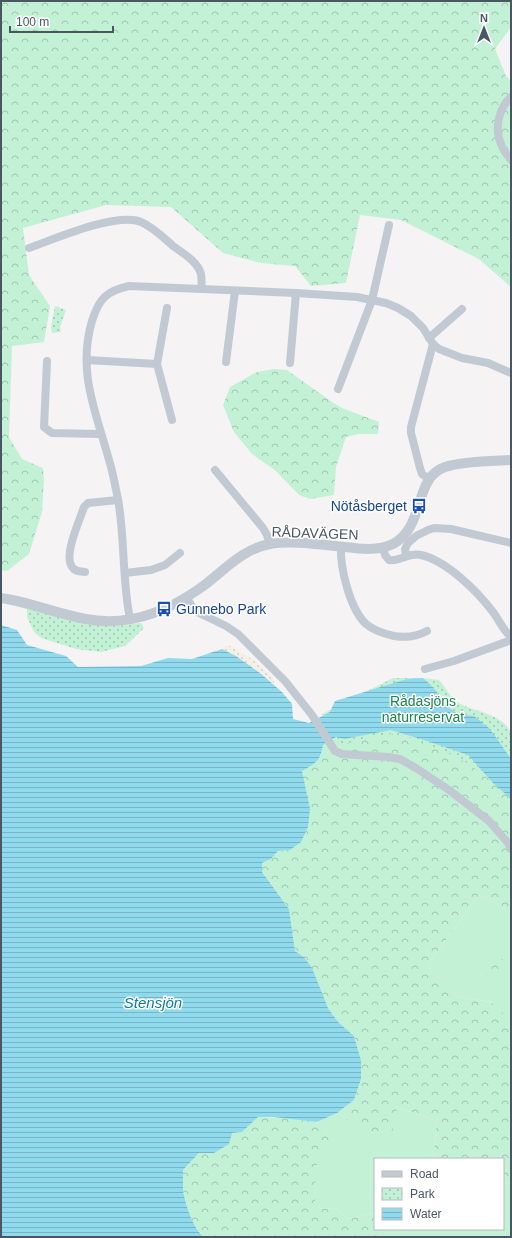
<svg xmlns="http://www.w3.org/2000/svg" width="512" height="1238" font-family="Arial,sans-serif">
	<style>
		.green { fill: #c3f1d5 }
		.forest { fill: url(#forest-crowns) }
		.sand { fill: url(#sand-dots) }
		.park { fill: url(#park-dots) }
		.water { fill: url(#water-rules) }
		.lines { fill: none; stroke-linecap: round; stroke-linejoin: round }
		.minor { stroke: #c1cad2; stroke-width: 8 }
		.tertiary { stroke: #c1cad2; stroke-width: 10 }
		.labels { text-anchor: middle; stroke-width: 3; stroke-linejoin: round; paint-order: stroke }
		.transit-label { font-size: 14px; fill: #164399; stroke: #fff; text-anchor: end }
		.street-label { font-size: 14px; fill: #4a5661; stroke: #fff }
		.park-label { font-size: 14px; fill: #17864f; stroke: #fff }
		.water-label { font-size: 15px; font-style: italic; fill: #0c7c9b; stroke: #fff }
	</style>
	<defs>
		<pattern id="forest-crowns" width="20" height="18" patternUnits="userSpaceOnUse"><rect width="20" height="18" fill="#c3f1d5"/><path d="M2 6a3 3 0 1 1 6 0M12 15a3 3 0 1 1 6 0" fill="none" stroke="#a0c6b0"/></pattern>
		<pattern id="sand-dots" width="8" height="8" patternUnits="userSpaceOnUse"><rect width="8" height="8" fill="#f5f0e5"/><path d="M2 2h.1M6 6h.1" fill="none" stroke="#d4d0c7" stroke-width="1.8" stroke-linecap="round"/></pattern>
		<pattern id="park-dots" width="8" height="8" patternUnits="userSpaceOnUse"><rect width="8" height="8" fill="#c3f1d5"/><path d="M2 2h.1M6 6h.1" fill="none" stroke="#a0c6b0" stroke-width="1.8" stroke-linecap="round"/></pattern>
		<pattern id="water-rules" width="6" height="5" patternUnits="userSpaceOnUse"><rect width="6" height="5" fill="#90daee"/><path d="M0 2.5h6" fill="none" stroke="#78b4c4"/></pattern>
	</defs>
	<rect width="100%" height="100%" fill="#f5f3f3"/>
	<!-- green -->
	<g class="green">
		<path d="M479,895L500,905L511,914V1022L506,1028L492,1002L458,997L429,968L432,959Z"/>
		<path d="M397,1107L437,1121L433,1159H375V1218L372,1213L348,1219L335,1208L314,1209L316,1188L314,1176L317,1165L313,1150L327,1152V1131L317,1122L337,1113L343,1116L368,1137Z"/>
		<path d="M503,1182L511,1184V1237H379L380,1229H503Z"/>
	</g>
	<!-- forest -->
	<g class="forest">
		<path d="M1,1H511V27L495,49L506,76L511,81V287L479,259L401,220L360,215L346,283L311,286L295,266L261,263L223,253L171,207L106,205L23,228L29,275L50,306L44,342L12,346L9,437L22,459L43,468L44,480L42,512L29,554L7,571L1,570Z"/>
		<path d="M274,369L287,370L332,402L342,408L379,422L378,434H359L346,437L336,467L334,495L310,499L299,495L276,471L252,454L234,432L223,405L230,387L257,372Z"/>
		<path d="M391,730L468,755L511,799V914L500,905L479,895L432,959L429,968L458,997L491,1002L503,1013L506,1028L511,1022V1184L503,1182V1159H433L437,1121L397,1107L392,1134L367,1137L343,1116L337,1113L354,1100L361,1079V1060L354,1036L338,1022L328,1008L304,957L295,951L289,909L262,872V863L271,859L278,851L290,850L304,788L302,771C316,763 320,762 323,745L336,737Z"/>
		<path d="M498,954L504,961L502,970L493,979L485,974L486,964Z"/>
		<path d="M258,1117C267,1117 312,1119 318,1123C329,1129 332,1142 327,1153L314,1151L317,1165L315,1176L316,1188L315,1209L335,1208L348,1219L372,1213L375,1218V1229H380L379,1237H204C193,1229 185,1203 183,1190C183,1183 183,1177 183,1170L199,1153L232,1133L242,1132Z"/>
	</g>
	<!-- sand -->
	<path class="sand" d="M228,645L255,661L274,679V683L272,684C257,670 240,658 222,649Z"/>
	<!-- park -->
	<g class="park">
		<path d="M55,306L66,310L60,327L61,332L52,333L51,327Z"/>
		<path d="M27,608L95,625C111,627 126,625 141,623L144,628L125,646L101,652L76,649L41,638L34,632L27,617Z"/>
		<path d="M393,678H422L439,680C445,686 450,697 457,702C475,713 500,712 511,732V798L494,783L469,764L444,751L412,738L391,734L370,737L342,745L322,714Z"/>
	</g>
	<!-- water -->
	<path class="water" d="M1,625L17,630L27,645L66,656L78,667L141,666L168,658L192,659L222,649L236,656L260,673L282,692L292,704L293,719L309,723L330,712L335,701L407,679L423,678L433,687L448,707L458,714L474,716L489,728L500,743L511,759V799L493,783L468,755L427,741L391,730L344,739L336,737L323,745C320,762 316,763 302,771L310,809L308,827L301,842L290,850L278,851L271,859L262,863V872L289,909L295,951L304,957L312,968L328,1008L338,1022L354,1036L361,1060V1079L354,1100L337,1113L317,1122L274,1117H258L242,1132L232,1133L229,1144L214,1153H199L183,1170C183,1177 183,1183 183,1190C185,1203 193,1229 204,1237H1Z"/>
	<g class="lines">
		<!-- minor -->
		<g class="minor">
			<path d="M511,97C499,108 494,128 501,144C503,150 507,155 511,160"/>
			<path d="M29,248C55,239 116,212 141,222C153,227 164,238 173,246C183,253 198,262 201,274C202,279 201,284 202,289"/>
			<path d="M429,338L462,309"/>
			<path d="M87,360L157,364L167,308"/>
			<path d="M47,361L44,427L52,433L100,434"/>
			<path d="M226,362L235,291"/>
			<path d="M290,363L296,293"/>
			<path d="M157,364L172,420"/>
			<path d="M338,389L372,300L389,225"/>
			<path d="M215,470L263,528L267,535L270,544"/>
			<path d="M429,479L422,474L420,468L411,433V427L433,344"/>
			<path d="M341,547C340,568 350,609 366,624C373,630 385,634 394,636C406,638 416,637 427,631"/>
			<path d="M383,548L385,555L389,560C400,562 408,552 421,555C447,561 477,591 493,612C499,620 503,630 511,637"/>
			<path d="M406,555L405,549L408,543L416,536L428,530L434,528L451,529L511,543"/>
			<path d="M85,572C80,571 76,572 73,568C62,557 80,520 84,507L88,503L118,500"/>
			<path d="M125,573L151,570L165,565L180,553"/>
			<path d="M187,598L191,605L199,613L226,626L238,634L285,681L312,715L335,751L342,754L388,757L400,759L416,768L449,790L489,821L508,843L511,849"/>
			<path d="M130,619C122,580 125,538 118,499C115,486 113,472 109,460C96,412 77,372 92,321C99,299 106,291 129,286L296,293L357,297L386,303L398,308L411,316L423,328L433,344L439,349L462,358L488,363L511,373"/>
			<path d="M425,669L454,661L511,640"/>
		</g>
		<!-- tertiary -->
		<path class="tertiary" d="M1,598C30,602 57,614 86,619C127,627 166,612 199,589C222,573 241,549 270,544C292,540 323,545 345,547C361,549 378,551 393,544C426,526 413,478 445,467C463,461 492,461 511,460"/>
	</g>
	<!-- icons -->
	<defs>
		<symbol id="bus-bare" viewBox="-9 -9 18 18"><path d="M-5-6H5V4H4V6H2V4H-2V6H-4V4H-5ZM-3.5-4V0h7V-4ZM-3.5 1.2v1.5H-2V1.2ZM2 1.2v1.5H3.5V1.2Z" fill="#1a4fb4" stroke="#fff" stroke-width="2.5" paint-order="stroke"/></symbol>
	</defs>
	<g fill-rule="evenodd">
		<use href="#bus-bare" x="408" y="495" width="22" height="22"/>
		<use href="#bus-bare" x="153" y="598" width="22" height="22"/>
	</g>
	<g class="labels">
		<!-- transit labels -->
		<g class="transit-label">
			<text x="407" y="511">Nötåsberget</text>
			<text x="176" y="614" text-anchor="start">Gunnebo Park</text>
		</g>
		<!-- street labels -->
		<g class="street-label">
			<text transform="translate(315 533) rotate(2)" y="5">RÅDAVÄGEN</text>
		</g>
		<!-- park labels -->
		<g class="park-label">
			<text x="423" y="706">Rådasjöns<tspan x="423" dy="16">naturreservat</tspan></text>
		</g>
		<!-- water labels -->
		<g class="water-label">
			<text x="153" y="1008">Stensjön</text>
		</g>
	</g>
	<!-- border -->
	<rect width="512" height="1238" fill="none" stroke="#4a5661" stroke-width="4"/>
	<!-- legend -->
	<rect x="374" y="1158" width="130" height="72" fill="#ffffff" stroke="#b7bbc0"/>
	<rect x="382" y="1171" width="20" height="6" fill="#c1cad2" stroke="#b7bbc0"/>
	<text x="410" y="1178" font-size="12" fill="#4a5661">Road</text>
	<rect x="382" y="1188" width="20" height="12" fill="url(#park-dots)" stroke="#b7bbc0"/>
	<text x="410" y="1198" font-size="12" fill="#4a5661">Park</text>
	<rect x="382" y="1208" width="20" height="12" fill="url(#water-rules)" stroke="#b7bbc0"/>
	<text x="410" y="1218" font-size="12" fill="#4a5661">Water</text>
	<!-- north arrow -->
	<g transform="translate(484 28)" stroke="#ffffff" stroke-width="3" paint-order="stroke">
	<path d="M0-3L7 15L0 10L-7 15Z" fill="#4a5661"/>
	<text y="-6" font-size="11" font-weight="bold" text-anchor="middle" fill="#4a5661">N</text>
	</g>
	<!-- scale -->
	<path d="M10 26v6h103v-6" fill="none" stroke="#4a5661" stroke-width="2"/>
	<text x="16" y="26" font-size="12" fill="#4a5661" stroke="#ffffff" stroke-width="3" paint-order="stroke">100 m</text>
</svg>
